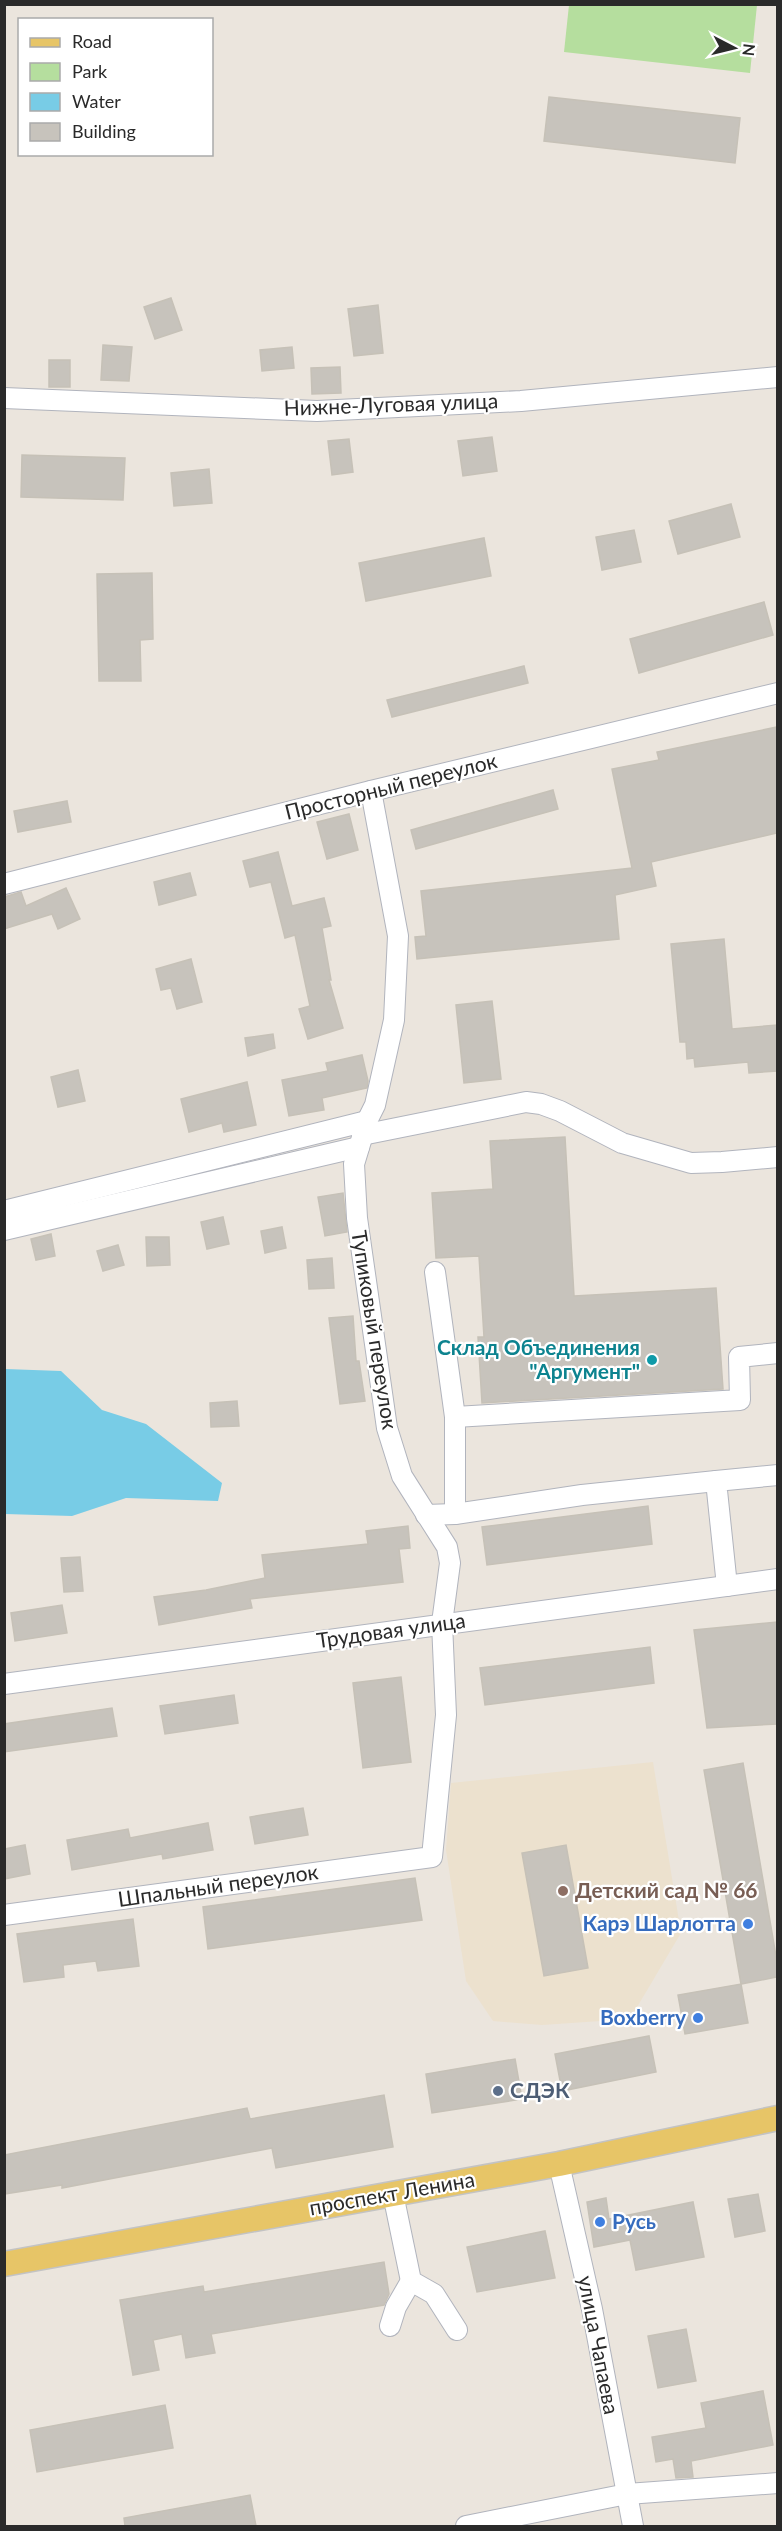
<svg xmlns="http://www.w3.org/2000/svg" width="782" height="2531" font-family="Lato,sans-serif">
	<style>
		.education { fill: #ece1ce }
		.green { fill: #b5de9e }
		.water { fill: #78cce6 }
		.building { fill: #c7c3bc; stroke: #c6c1b7; stroke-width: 1.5 }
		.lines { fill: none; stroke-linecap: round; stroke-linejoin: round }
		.minor-casing { stroke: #b1b4bd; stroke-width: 22 }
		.major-casing { stroke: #c3c3c3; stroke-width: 27 }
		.minor { stroke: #fff; stroke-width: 20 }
		.major { stroke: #e7c567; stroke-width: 24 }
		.culture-dot { fill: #0f9aa8; stroke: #fff; stroke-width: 2 }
		.education-dot { fill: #8d6e63; stroke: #fff; stroke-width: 2 }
		.shop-dot { fill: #3f7fe0; stroke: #fff; stroke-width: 2 }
		.service-dot { fill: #5c6f8a; stroke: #fff; stroke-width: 2 }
		.labels { text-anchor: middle; stroke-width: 4.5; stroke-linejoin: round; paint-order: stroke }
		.street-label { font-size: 21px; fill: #2a2a2a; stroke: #fff }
		.culture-label { font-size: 21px; font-weight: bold; fill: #0d838f; stroke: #fff; text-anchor: end }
		.education-label { font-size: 21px; font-weight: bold; fill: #785e54; stroke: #fff; text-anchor: start }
		.shop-label { font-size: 21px; font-weight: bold; fill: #366cbe; stroke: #fff; text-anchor: end }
		.service-label { font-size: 21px; font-weight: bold; fill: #4e5e75; stroke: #fff; text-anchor: start }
	</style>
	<rect width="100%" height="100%" fill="#ebe5dd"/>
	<!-- education -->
	<path class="education" d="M653,1762L681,1933L630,2019L542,2025L493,2021L466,1981L446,1850L451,1783Z"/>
	<!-- green -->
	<path class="green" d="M569,5H757L750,73L564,52Z"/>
	<!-- water -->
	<path class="water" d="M5,1369L61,1371L102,1410L146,1424L222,1483L218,1501L126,1498L72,1516L5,1514Z"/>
	<!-- building -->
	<g class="building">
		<path d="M549,97L740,118L735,163L544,141Z"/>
		<path d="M171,298L182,330L155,339L144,307Z"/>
		<path d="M378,305L383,353L354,356L348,309Z"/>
		<path d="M103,345L132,347L129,381L101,380Z"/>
		<path d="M292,347L294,368L262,371L260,350Z"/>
		<rect x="49" y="360" width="21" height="27"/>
		<path d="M340,367L341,393L312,394L311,368Z"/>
		<path d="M492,437L497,471L463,476L458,441Z"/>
		<path d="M349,439L353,472L332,475L328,441Z"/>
		<path d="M22,455L125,458L123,500L21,497Z"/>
		<path d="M209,469L212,503L174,506L171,473Z"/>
		<path d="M731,504L740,537L678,554L669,521Z"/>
		<path d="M634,530L641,562L602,570L596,537Z"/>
		<path d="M484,538L491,576L366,601L359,563Z"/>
		<path d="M152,573L153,639L140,640L141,681H99L97,574Z"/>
		<path d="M764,602L773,635L639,673L630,639Z"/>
		<path d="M524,666L528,683L392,717L387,700Z"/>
		<path d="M777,727V833L651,862L656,886L615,895L619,939L417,959L415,937L426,936L421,891L632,868L612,769L659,760L657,752Z"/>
		<path d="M553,790L558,809L416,849L411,830Z"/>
		<path d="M67,801L71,822L18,832L14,811Z"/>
		<path d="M349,814L358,850L327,859L317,822Z"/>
		<path d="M278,852L292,906L324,898L331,926L322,928L331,980H329L343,1028L308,1039L299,1009L310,1006L295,935L285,938L271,882L250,887L243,861Z"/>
		<path d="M190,873L196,895L159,905L154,882Z"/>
		<path d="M66,888L80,919L58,929L52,914L4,929V897L21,892L26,906Z"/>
		<path d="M724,939L732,1029L777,1025V1071L749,1073L748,1062L695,1067L694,1058L687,1059L686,1042H680L671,944Z"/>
		<path d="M191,959L202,1002L177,1009L171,988L161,990L156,969Z"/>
		<path d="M492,1001L501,1079L464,1083L456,1005Z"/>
		<path d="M273,1034L275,1048L248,1056L245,1038Z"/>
		<path d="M362,1055L368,1081L367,1088L322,1098L324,1110L289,1116L282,1080L328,1071L326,1063Z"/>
		<path d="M78,1070L85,1101L58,1107L51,1077Z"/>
		<path d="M247,1082L256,1125L224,1132L222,1123L189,1132L181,1099Z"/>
		<path d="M565,1137L574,1296L716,1288L723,1389L482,1403L478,1337H484L479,1256L436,1258L432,1193L493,1189L490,1141Z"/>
		<path d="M343,1193L347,1232L325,1236L318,1197Z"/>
		<path d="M223,1217L229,1244L207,1249L201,1222Z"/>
		<path d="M282,1227L286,1248L265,1253L261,1231Z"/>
		<path d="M51,1234L55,1256L36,1260L31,1239Z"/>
		<path d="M146,1237H169L170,1265L147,1266Z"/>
		<path d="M118,1245L124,1265L103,1271L97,1251Z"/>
		<path d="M332,1258L334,1288L309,1289L307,1260Z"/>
		<path d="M353,1316L356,1361H359L365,1401L340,1404L329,1318Z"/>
		<path d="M237,1401L239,1426L211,1427L210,1403Z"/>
		<path d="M648,1506L652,1544L487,1565L482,1527Z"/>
		<path d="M408,1526L410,1548L399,1549L403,1582L250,1599L252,1608L159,1625L154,1597L206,1590L265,1578L262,1555L368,1544L366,1531Z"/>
		<path d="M80,1557L83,1591L64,1592L61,1558Z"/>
		<path d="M62,1605L67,1633L15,1641L11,1613Z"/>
		<path d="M777,1622V1724L707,1728L694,1630Z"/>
		<path d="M650,1647L654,1683L485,1705L480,1668Z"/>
		<path d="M401,1677L411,1762L363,1768L353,1683Z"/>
		<path d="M234,1695L238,1723L165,1734L160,1706Z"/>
		<path d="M112,1708L117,1736L4,1752V1724Z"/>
		<path d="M743,1763L777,1962V1977L741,1984L704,1770Z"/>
		<path d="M303,1808L308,1835L255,1844L250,1817Z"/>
		<path d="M208,1823L213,1850L163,1859L162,1854L72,1870L67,1840L128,1829L130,1838Z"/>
		<path d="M25,1845L30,1874L4,1879V1849Z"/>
		<path d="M566,1845L588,1968L544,1976L522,1853Z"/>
		<path d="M415,1878L422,1920L208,1949L203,1907Z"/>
		<path d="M133,1919L139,1966L98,1971L96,1961L63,1965L64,1977L24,1982L17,1934Z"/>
		<path d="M741,1984L748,2023L685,2034L678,1995Z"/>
		<path d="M649,2036L656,2072L562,2091L555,2054Z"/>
		<path d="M515,2059L522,2099L432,2113L426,2074Z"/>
		<path d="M384,2095L393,2147L276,2168L272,2148L62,2188V2185L4,2194V2155L247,2108L250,2119Z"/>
		<path d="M758,2194L765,2231L735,2237L728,2199Z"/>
		<path d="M606,2198L609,2219L693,2202L704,2257L636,2270L630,2240L594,2247L587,2202Z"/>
		<path d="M545,2231L555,2278L477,2292L467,2247Z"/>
		<path d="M384,2262L389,2294L384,2305L211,2334L215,2353L186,2358L182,2334L153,2340L159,2370L133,2375L120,2300L203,2286L204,2292Z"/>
		<path d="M686,2329L696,2381L658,2388L648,2336Z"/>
		<path d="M763,2391L773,2445L691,2461L693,2477L676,2478L673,2459L656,2462L652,2437L706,2428L701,2403Z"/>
		<path d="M165,2405L173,2448L37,2472L30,2430Z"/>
		<path d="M250,2495L256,2526H125L124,2518Z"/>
	</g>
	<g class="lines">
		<defs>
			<g id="minor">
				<path d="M4,398L317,411L521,401L778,377"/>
				<path d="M4,884L371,791L778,693"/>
				<path d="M362,1135L526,1102L541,1104L560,1111L622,1143L691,1163L722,1162L778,1157"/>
				<path d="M4,1211L367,1121"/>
				<path d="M4,1230L359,1147"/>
				<path d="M435,1272L455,1417V1514"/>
				<path d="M455,1417L740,1400L739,1357L778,1353"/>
				<path d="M426,1515L455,1514L582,1495L716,1481"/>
				<path d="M727,1586L716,1481L778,1475"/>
				<path d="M4,1684L778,1579"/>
				<path d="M4,1915L432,1857L446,1715L442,1623L450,1563L447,1547L402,1476L387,1428L357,1218L354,1164L367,1121L375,1105L394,1020L398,936L371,791"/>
				<path d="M559,2164L592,2309L633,2526"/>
				<path d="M393,2194L411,2281L434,2294L457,2330"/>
				<path d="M390,2326L396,2307L411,2281"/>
				<path d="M466,2526L627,2494L778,2483"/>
			</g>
			<path id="major" d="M4,2264L559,2164L778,2118"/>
		</defs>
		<!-- minor casing -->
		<use href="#minor" class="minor-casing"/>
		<!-- major casing -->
		<use href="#major" class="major-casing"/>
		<!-- minor -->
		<use href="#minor" class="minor"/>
		<!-- major -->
		<use href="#major" class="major"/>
	</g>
	<!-- markers -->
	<circle class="culture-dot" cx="652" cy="1360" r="6"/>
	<circle class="education-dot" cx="563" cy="1891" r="6"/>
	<g class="shop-dot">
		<circle cx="748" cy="1924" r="6"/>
		<circle cx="698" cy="2018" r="6"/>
		<circle cx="600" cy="2222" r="6"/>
	</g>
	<circle class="service-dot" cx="498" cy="2091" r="6"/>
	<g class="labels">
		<!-- street labels -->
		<g class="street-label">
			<text transform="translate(391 405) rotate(-2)" y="7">Нижне-Луговая улица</text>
			<text transform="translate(391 787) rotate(-14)" y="7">Просторный переулок</text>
			<text transform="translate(374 1330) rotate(81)" y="7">Тупиковый переулок</text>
			<text transform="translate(391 1631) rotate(-8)" y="7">Трудовая улица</text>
			<text transform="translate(218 1886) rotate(-8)" y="7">Шпальный переулок</text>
			<text transform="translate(392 2194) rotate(-10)" y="7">проспект Ленина</text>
			<text transform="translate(598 2345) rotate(79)" y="7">улица Чапаева</text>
		</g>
		<!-- culture labels -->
		<g class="culture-label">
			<text x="640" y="1355">Склад Объединения<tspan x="640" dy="24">"Аргумент"</tspan></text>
		</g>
		<!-- education labels -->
		<g class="education-label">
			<text x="575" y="1898">Детский сад № 66</text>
		</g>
		<!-- shop labels -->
		<g class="shop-label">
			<text x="736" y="1931">Карэ Шарлотта</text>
			<text x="686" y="2025">Boxberry</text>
			<text x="612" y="2229" text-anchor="start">Русь</text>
		</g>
		<!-- service labels -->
		<g class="service-label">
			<text x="510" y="2098">СДЭК</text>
		</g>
	</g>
	<!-- border -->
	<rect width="782" height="2531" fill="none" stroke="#2a2a2a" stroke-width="12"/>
	<!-- legend -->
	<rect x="18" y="18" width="195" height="138" fill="#ffffff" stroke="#aaaaaa" stroke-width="1.5"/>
	<rect x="30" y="38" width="30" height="9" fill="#e7c567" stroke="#aaaaaa" stroke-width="1.5"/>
	<text x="72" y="48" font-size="18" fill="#2a2a2a">Road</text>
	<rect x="30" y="63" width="30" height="18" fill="#b5de9e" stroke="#aaaaaa" stroke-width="1.5"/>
	<text x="72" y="78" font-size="18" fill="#2a2a2a">Park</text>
	<rect x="30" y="93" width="30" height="18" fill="#78cce6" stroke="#aaaaaa" stroke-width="1.5"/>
	<text x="72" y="108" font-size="18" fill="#2a2a2a">Water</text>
	<rect x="30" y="123" width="30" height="18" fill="#c7c3bc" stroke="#aaaaaa" stroke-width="1.5"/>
	<text x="72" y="138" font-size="18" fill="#2a2a2a">Building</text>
	<!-- north arrow -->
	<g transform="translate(734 48) rotate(97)" stroke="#ffffff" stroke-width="4.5" paint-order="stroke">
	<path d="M0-4.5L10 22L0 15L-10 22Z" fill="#2a2a2a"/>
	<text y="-9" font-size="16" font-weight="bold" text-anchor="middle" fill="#2a2a2a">N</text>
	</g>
</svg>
